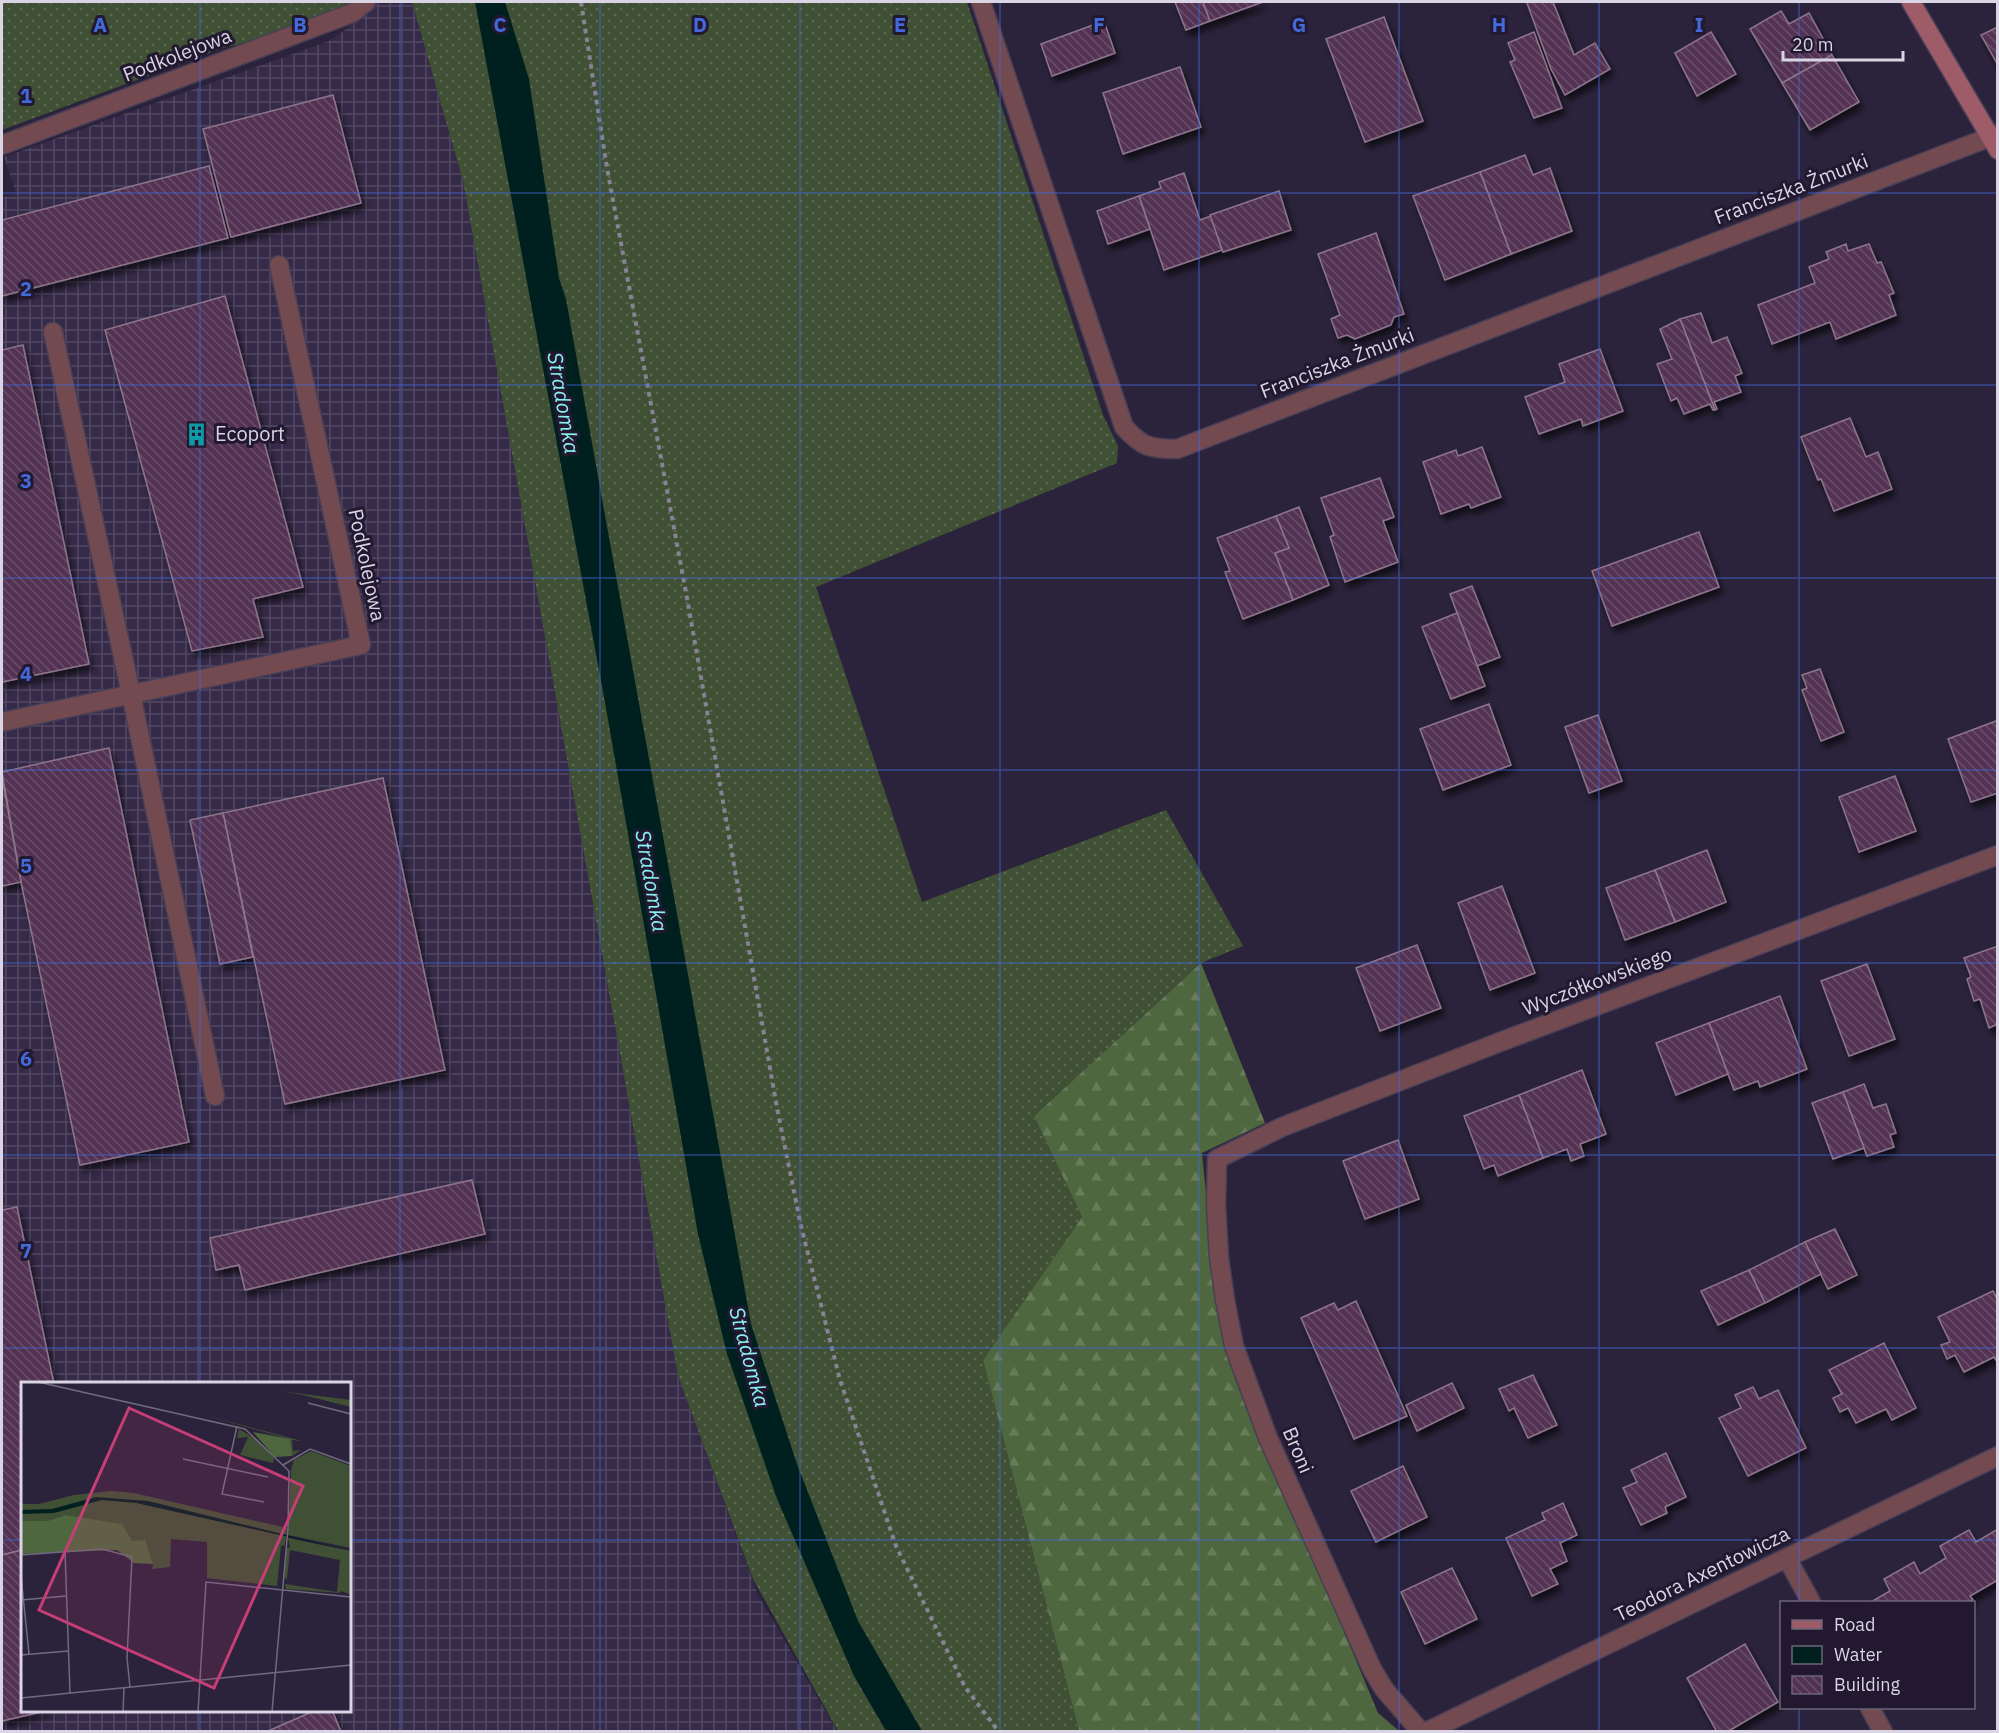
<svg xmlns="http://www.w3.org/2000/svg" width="1999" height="1733" font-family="'IBM Plex Sans',sans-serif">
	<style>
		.industrial { fill: url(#industrial-grid); fill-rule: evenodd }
		.grass { fill: url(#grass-dots) }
		.forest { fill: url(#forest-firs) }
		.water { fill: #002020 }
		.building { fill: url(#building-back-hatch); stroke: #8d758c; stroke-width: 1.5; filter: url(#shadow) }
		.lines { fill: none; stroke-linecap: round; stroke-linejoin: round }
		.lane-casing { stroke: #473f56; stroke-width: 21 }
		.street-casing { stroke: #473f56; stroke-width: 21 }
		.secondary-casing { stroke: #473f56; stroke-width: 21 }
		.path { stroke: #878295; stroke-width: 4; stroke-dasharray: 4.5 4.5; stroke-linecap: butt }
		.lane { stroke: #744a51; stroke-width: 18 }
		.street { stroke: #744a51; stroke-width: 18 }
		.secondary { stroke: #9d5c68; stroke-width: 18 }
		.grid { fill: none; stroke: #4369db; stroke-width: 1.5; stroke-opacity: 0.55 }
		.labels { text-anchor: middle; stroke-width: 6; stroke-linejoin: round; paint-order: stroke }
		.street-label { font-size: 20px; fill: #d9d5e5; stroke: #221931 }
		.poi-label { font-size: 20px; fill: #d9d5e5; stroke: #221931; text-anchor: start }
		.water-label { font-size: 21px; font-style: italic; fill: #88f1f1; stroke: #221931 }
		.inset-road { fill: none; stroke: #716a7f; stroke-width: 1.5 }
		.view { fill: #c73e77; fill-opacity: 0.15; stroke: #c73e77; stroke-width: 3 }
		.inset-edge { fill: none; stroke: #d9d5e5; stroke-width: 3 }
		.grid-label { font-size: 20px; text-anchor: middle; font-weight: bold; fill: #4369db; stroke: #221931; stroke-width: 6; stroke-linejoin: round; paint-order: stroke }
	</style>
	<defs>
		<pattern id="industrial-grid" width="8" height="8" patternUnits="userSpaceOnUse" patternTransform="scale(1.5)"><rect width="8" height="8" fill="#352a48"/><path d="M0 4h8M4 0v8" fill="none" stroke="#524862"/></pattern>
		<pattern id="grass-dots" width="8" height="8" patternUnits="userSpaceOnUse" patternTransform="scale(1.5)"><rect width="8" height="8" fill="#405035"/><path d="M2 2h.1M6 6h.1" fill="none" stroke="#5b6852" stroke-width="1.8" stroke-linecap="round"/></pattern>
		<pattern id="forest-firs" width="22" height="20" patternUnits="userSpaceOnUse" patternTransform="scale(1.5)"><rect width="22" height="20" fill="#4f673e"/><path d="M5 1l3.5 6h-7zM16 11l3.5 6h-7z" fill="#687c5a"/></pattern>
		<pattern id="building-back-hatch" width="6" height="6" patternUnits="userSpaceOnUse" patternTransform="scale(1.5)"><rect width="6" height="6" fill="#523252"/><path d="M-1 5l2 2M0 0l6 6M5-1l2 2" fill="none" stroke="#6a4f6b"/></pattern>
		<filter id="shadow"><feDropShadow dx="3.5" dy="6" stdDeviation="3" flood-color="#0009"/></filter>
	</defs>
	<rect width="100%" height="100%" fill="#2b233b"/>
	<!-- industrial -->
	<path class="industrial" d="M374,2H412L463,181L678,1376L758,1595L837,1731H2V198L16,193L4,157L329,41L345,30ZM22,1384H350V1710H22Z"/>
	<!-- grass -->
	<g class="grass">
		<path d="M2,2H357L268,37L223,48L2,130Z"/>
		<path d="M412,2H967L1103,415L1118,446L1117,463L816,587L922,902L1166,810L1243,946L1201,963L1034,1116L1082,1217L983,1360L1079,1731H838L753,1579L678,1376L463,181Z"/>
	</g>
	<!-- forest -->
	<path class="forest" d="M1201,963L1265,1123L1202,1153L1217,1305L1228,1353L1378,1713L1399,1731H1079L983,1360L1082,1217L1034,1116Z"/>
	<!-- water -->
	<path class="water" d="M475,2H505L529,79L559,278L566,299L751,1324L797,1464L858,1621L922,1731H886L854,1676L777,1499L727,1354L698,1234L606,708Z"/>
	<!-- building -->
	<g class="building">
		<path d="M1175,2H1203L1210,21L1186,30Z"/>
		<path d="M1203,2H1263L1210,21Z"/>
		<path d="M1530,2H1553L1574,55L1595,43L1610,69L1565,95L1551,69L1527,3Z"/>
		<path d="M1781,11L1789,24L1809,13L1832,55L1782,83L1750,29Z"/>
		<path d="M1384,17L1423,121L1365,142L1326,39Z"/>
		<path d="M1104,21L1115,53L1052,76L1041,44Z"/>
		<path d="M1998,27V65L1981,35Z"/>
		<path d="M1534,32L1562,108L1534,118L1510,62L1515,60L1508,43Z"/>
		<path d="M1711,32L1736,74L1697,96L1675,53Z"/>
		<path d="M1832,55L1859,102L1810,130L1782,83Z"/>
		<path d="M1180,67L1201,127L1123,154L1103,93Z"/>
		<path d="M333,95L361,203L231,237L203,129Z"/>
		<path d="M1525,155L1533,175L1550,168L1572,231L1511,254L1480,172Z"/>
		<path d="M209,166L228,238L2,296V220Z"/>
		<path d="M1480,172L1511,254L1445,280L1413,196Z"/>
		<path d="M1184,173L1200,220L1211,216L1222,250L1164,270L1139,196L1161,188L1159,182Z"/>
		<path d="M1279,191L1291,230L1223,252L1210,215Z"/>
		<path d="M1139,196L1150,229L1108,244L1097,211Z"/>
		<path d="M1376,233L1404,314L1394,317L1391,325L1355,339L1347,335L1338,338L1331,319L1340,315L1318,254Z"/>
		<path d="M1846,244L1848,251L1869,244L1877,263L1881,262L1894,293L1889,295L1896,315L1836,339L1830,322L1772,344L1758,305L1815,283L1809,267L1829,259L1826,252Z"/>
		<path d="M225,296L303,587L253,599L263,637L192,651L105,330Z"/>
		<path d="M1701,313L1712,343L1727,337L1742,373L1735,376L1741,392L1714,402L1717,409L1715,410L1680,319Z"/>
		<path d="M1680,319L1715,410H1713L1710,404L1684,414L1677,398L1671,401L1657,364L1672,359L1660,329Z"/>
		<path d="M23,345L89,664L2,682V350Z"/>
		<path d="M1600,349L1623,411L1583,426L1581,419L1539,434L1525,397L1565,382L1559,364Z"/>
		<path d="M1850,418L1866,457L1878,452L1892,489L1834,511L1821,479L1818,480L1801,437Z"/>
		<path d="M1482,447L1501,497L1471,508L1469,504L1441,514L1423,462L1456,450L1458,456Z"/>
		<path d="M1380,478L1394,517L1383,521L1398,562L1345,582L1330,537L1334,535L1321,498Z"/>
		<path d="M1299,507L1329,585L1293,600L1275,553L1289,548L1276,516Z"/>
		<path d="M1276,516L1289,548L1275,553L1293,600L1243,619L1225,572L1230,571L1217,538Z"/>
		<path d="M1699,532L1719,587L1612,626L1592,571Z"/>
		<path d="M1472,586L1500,657L1477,666L1450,594Z"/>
		<path d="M1457,613L1485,686L1451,699L1422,627Z"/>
		<path d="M1820,669L1844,732L1821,741L1802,690L1807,688L1802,675Z"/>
		<path d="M1489,704L1511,765L1443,790L1420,729Z"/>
		<path d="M1598,715L1622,781L1589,793L1565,727Z"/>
		<path d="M1996,721L1998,726V793L1971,802L1948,739Z"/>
		<path d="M109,748L189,1142L80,1165L21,882L2,772Z"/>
		<path d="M1895,776L1916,831L1859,852L1839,797Z"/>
		<path d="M2,777L21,882L2,886Z"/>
		<path d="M383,778L445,1070L285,1104L223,813Z"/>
		<path d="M223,813L253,957L220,964L190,820Z"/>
		<path d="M1707,850L1726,902L1675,922L1655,870Z"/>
		<path d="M1655,870L1675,922L1625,940L1606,888Z"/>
		<path d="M1502,886L1535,973L1490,990L1458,903Z"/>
		<path d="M1417,945L1441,1008L1380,1031L1356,968Z"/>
		<path d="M1998,946V1024L1989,1028L1980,999L1974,1001L1967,979L1971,977L1964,958Z"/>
		<path d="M1867,964L1895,1039L1849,1056L1821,981Z"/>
		<path d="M1780,996L1807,1069L1760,1087L1758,1081L1734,1090L1709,1023Z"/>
		<path d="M1709,1023L1728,1074L1676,1095L1656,1043Z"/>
		<path d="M1582,1070L1606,1134L1580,1144L1584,1156L1571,1161L1567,1149L1543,1158L1519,1095Z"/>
		<path d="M1864,1084L1873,1108L1886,1104L1896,1133L1890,1135L1894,1147L1867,1156L1843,1092Z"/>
		<path d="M1843,1092L1864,1148L1833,1159L1812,1103Z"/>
		<path d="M1519,1095L1543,1158L1498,1176L1494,1165L1484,1169L1464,1116Z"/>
		<path d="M1398,1140L1419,1199L1365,1219L1343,1161Z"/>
		<path d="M472,1180L485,1234L245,1290L239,1265L216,1270L210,1238Z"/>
		<path d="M17,1207L54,1384H22V1550L2,1555V1210Z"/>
		<path d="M1835,1229L1857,1275L1828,1289L1805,1242Z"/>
		<path d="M1805,1242L1821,1274L1765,1303L1749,1270Z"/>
		<path d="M1749,1270L1765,1303L1718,1325L1701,1291Z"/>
		<path d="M1993,1291L1998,1301V1363L1994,1357L1964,1372L1955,1355L1947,1359L1941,1345L1950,1342L1938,1317Z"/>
		<path d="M1356,1301L1407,1416L1354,1439L1301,1318L1334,1303L1338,1310Z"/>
		<path d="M1884,1343L1916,1408L1892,1420L1886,1409L1856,1423L1848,1408L1840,1412L1833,1398L1842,1394L1829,1370Z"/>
		<path d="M1533,1375L1557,1425L1528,1438L1514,1408L1509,1411L1499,1389Z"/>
		<path d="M1452,1383L1464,1408L1417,1431L1406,1405Z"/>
		<path d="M1753,1387L1759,1399L1778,1390L1806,1448L1748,1476L1719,1418L1741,1408L1735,1395Z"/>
		<path d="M1666,1453L1686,1497L1665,1507L1667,1513L1641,1525L1623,1488L1637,1482L1631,1470Z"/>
		<path d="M1403,1466L1427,1517L1376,1542L1351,1491Z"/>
		<path d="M1563,1503L1577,1535L1560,1543L1567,1561L1550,1569L1558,1584L1532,1596L1506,1538L1545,1520L1542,1513Z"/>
		<path d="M1998,1529V1583L1996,1581L1970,1596L1973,1600L1968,1602H1871L1890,1591L1884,1579L1914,1562L1920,1574L1946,1558L1940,1546L1969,1530L1976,1542Z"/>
		<path d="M22,1550V1710H50L2,1721V1555Z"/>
		<path d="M1452,1568L1477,1619L1425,1644L1401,1592Z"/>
		<path d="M1745,1644L1778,1702L1727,1732H1717L1687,1678Z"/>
		<path d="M316,1710H332L341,1732H266Z"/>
	</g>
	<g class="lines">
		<defs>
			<g id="lane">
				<path d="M53,332L131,694L215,1096"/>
				<path d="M2,722L361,645L279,265"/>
			</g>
			<g id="street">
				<path d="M981,2L1124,427C1142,447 1150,449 1177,449L1998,134"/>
				<path d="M2,145L352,13L366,2"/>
				<path d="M1787,1558L1811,1602"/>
				<path d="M1870,1708L1883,1732"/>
				<path d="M1421,1732L1384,1689L1372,1669L1268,1438L1234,1346L1225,1300L1219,1257L1216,1206L1217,1159L1282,1127L1500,1042L1998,855"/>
				<path d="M1426,1732L1998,1456"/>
			</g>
			<path id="secondary" d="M1911,2L1998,150"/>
		</defs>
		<!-- lane casing -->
		<use href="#lane" class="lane-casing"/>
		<!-- street casing -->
		<use href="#street" class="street-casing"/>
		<!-- secondary casing -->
		<use href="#secondary" class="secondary-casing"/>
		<!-- path -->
		<path class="path" d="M581,2L607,168L687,598L777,1108L801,1226L840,1380L896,1546L965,1687L999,1732"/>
		<!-- lane -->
		<use href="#lane" class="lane"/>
		<!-- street -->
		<use href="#street" class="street"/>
		<!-- secondary -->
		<use href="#secondary" class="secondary"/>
	</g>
	<!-- grid -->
	<path class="grid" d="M200,2V1384M400,2V1732M600,2V1732M800,2V1732M1000,2V1732M1199,2V1732M1399,2V1732M1599,2V1732M1799,2V1602M2,193H1998M2,385H1998M2,578H1998M2,770H1998M2,963H1998M2,1155H1998M2,1348H1998M2,1540H22M350,1540H1998M1799,1708V1732M200,1710V1732"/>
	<!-- icons -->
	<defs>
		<symbol id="building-bare" viewBox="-9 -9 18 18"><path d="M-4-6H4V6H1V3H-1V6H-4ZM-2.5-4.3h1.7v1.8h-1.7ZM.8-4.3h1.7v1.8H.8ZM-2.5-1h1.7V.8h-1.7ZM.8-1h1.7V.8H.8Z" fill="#0f9aa8" stroke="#221931" stroke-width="2.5" paint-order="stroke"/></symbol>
	</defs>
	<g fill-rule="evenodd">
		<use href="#building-bare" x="180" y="418" width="33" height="33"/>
	</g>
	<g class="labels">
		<!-- street labels -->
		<g class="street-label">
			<text transform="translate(177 55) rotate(-21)" y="7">Podkolejowa</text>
			<text transform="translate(1791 189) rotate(-21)" y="7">Franciszka Żmurki</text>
			<text transform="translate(1337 363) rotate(-21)" y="7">Franciszka Żmurki</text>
			<text transform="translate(367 565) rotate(78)" y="7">Podkolejowa</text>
			<text transform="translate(1597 981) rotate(-21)" y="7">Wyczółkowskiego</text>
			<text transform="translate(1298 1450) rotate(67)" y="7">Broni</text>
			<text transform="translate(1702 1574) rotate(-26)" y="7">Teodora Axentowicza</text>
		</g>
		<!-- poi labels -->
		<g class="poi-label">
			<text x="215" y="441">Ecoport</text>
		</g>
		<!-- water labels -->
		<g class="water-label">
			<text transform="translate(563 403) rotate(80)" y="7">Stradomka</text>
			<text transform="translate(651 881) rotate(80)" y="7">Stradomka</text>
			<text transform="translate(749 1357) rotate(75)" y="7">Stradomka</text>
		</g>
	</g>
	<!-- overview -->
	<g transform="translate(21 1382)">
		<rect width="330" height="330" fill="#2b233b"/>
		<path d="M259,9L330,18V25L282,13ZM183,33L281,59L271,58L272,69L280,68L271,74L268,57ZM218,47L233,56L253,76L252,81L219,73L227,55L216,56ZM290,69L330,84V166L267,153L270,88L273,78ZM90,109L113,111L266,146L264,163L260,164L256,204L186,196V160L150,157L149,185L131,187L132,182L111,159L44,133L26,139H0V122H18L53,113ZM267,156L330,169V213L320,209L318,211L265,207L264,202L316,210L319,178L269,168L266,197L263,196L265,167L269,165Z" fill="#405035"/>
		<path d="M232,50L269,57L271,74L254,75ZM44,133L101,142L111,159L124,158L132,182L113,181L96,168L0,172V139H26Z" fill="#4f673e"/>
		<path d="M75,115L127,119L330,169L115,121L81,118L33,131L0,132V128L31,127Z" fill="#002020"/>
		<path class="inset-road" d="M17,0L224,47L268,89L267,146L251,330M287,21L330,32M216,44L201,112L243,120M162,77L247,95M262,83L289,67L330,82M44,170L49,311M0,173L81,167L111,175L106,276L109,305M0,194L8,272M0,218L45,214M0,273L47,269M0,316L330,283M102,330L103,306M177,330L185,200L330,215"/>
		<path class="view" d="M108,26L282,104L193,306L18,228Z"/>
		<rect width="330" height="330" class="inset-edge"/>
	</g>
	<g class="grid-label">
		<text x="100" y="32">A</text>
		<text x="300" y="32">B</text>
		<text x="500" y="32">C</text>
		<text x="700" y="32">D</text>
		<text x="900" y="32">E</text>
		<text x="1099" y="32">F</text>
		<text x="1299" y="32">G</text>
		<text x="1499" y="32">H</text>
		<text x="1699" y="32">I</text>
		<text x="26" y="103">1</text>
		<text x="26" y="296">2</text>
		<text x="26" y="488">3</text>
		<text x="26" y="681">4</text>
		<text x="26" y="873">5</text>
		<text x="26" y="1066">6</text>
		<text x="26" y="1258">7</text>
	</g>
	<!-- border -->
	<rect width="1999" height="1733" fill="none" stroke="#d9d5e5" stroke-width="6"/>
	<!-- legend -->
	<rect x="1780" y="1601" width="195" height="108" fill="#221931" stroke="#6b6479" stroke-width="1.5"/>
	<rect x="1792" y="1620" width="30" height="9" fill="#9d5c68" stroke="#6b6479" stroke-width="1.5"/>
	<text x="1834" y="1631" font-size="18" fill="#d9d5e5">Road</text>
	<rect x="1792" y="1646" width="30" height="18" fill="#002020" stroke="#6b6479" stroke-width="1.5"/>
	<text x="1834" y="1661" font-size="18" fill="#d9d5e5">Water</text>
	<rect x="1792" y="1676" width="30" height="18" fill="url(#building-back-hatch)" stroke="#6b6479" stroke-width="1.5"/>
	<text x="1834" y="1691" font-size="18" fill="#d9d5e5">Building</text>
	<!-- scale -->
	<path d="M1783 51v9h120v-9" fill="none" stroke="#d9d5e5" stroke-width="3"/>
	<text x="1792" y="51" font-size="18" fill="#d9d5e5" stroke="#221931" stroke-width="4.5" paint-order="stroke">20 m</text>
</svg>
